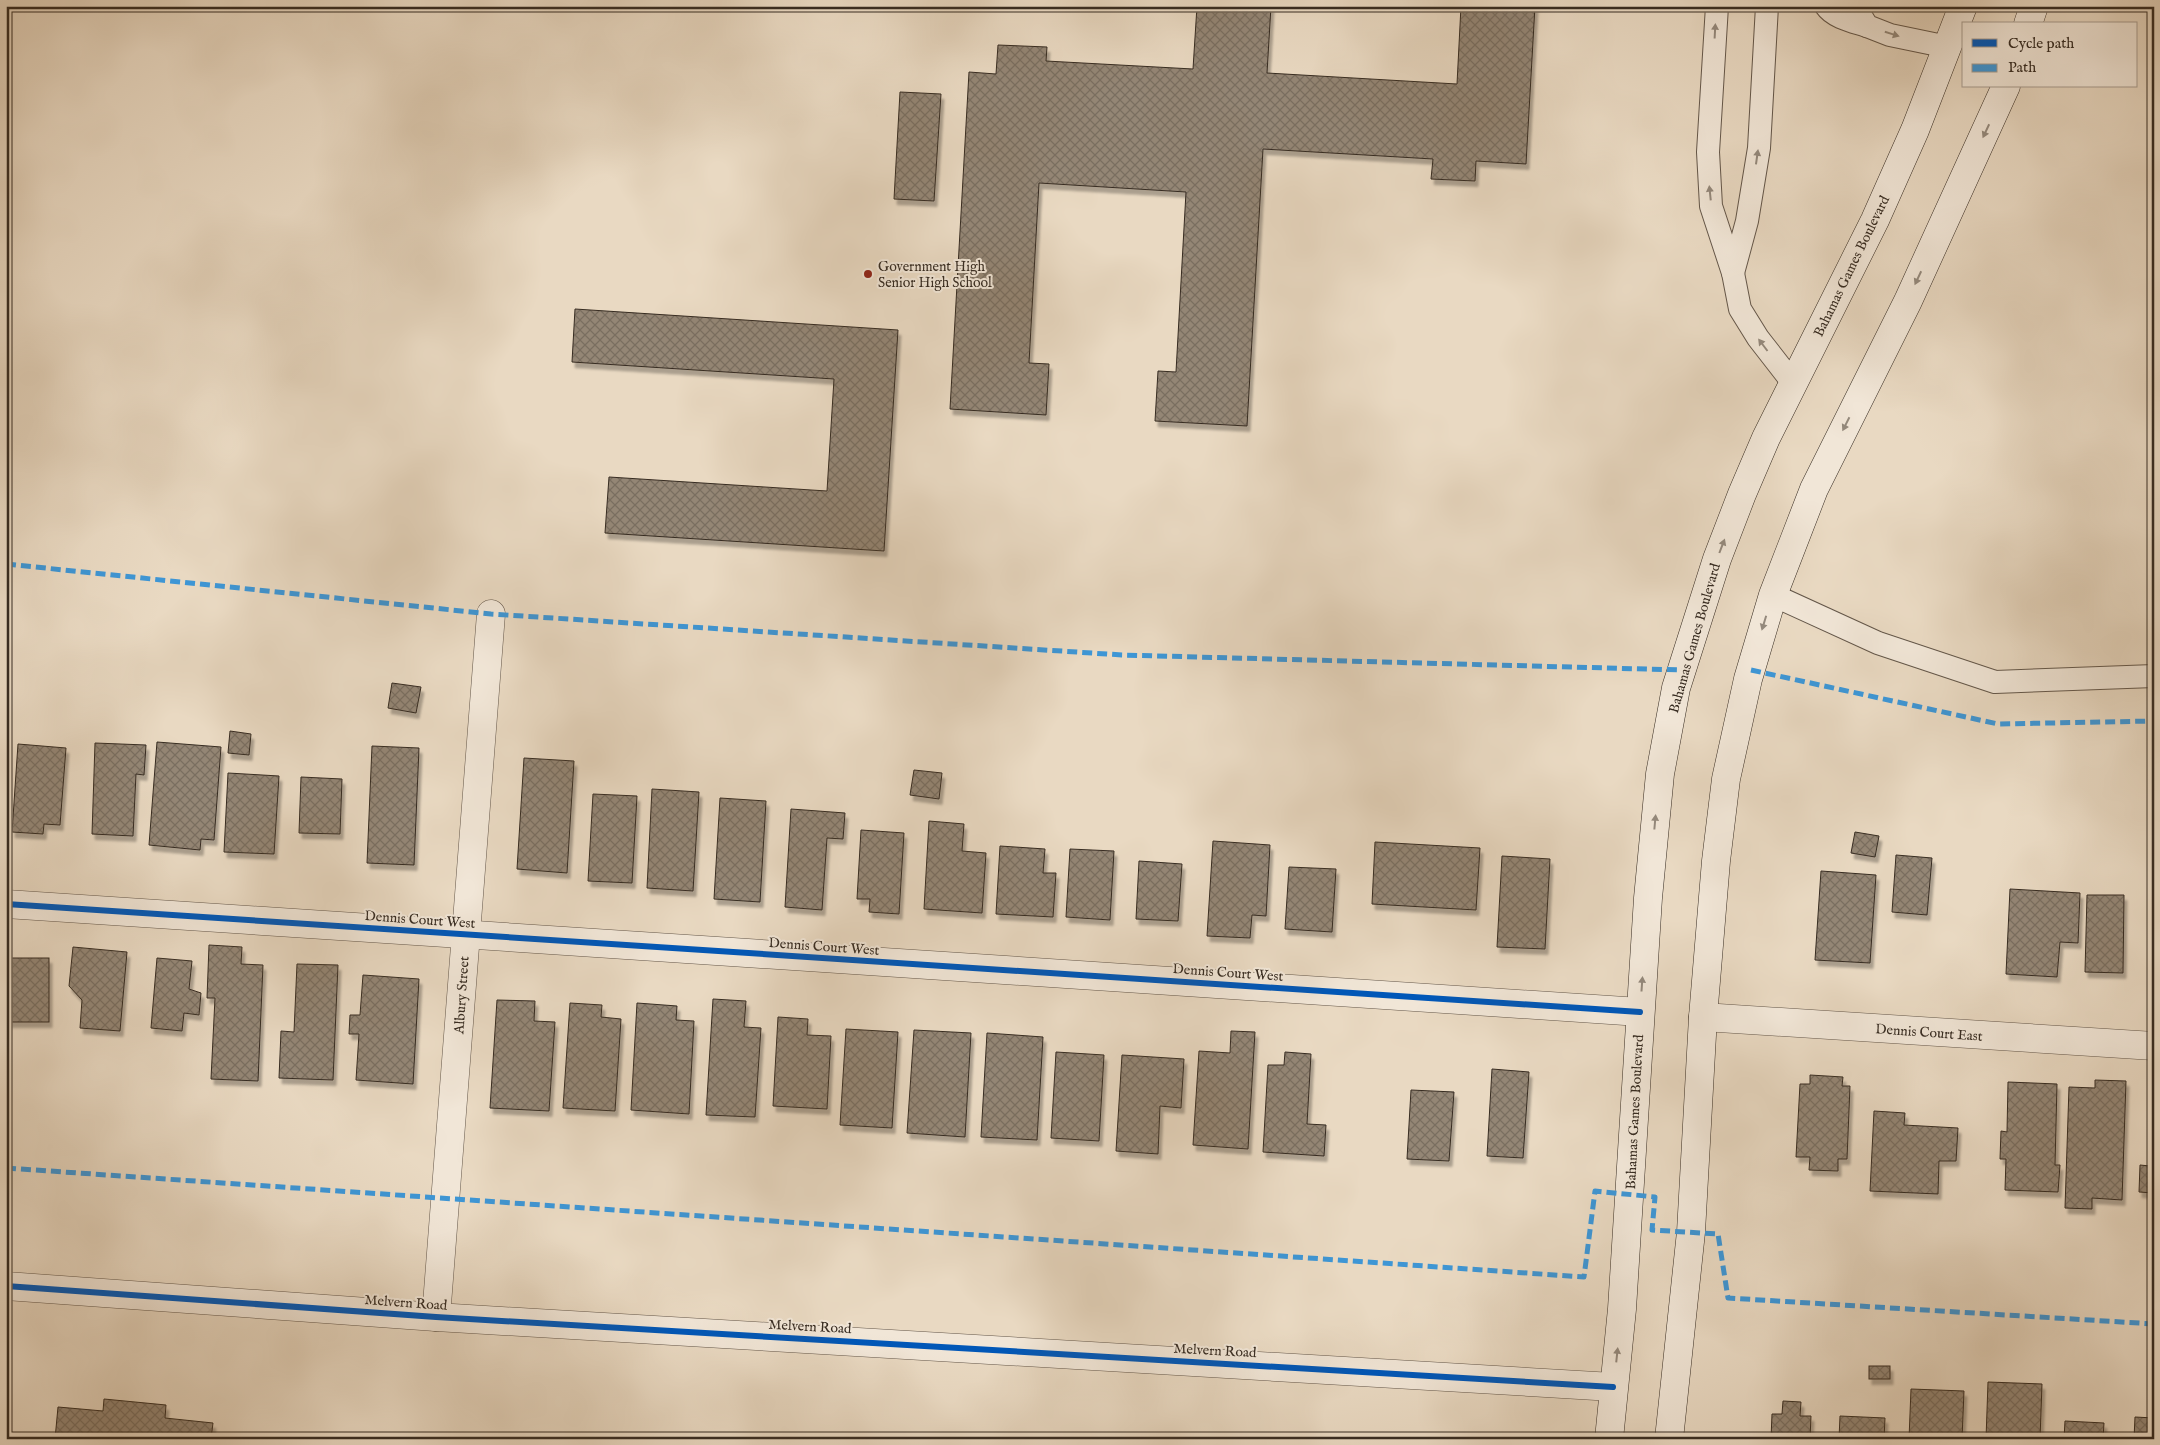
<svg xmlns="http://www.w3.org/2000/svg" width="2160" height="1445" font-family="'IM FELL English',serif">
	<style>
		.building { fill: url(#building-cross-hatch); stroke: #372c22; filter: url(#shadow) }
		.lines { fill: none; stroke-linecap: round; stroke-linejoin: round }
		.service-casing { stroke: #64574a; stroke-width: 24 }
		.minor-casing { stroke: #64574a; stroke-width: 29 }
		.secondary-casing { stroke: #372c22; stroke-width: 29 }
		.service { stroke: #f1e6d7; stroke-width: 22 }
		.minor { stroke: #f1e6d7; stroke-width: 28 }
		.secondary { stroke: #f1e6d7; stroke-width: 28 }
		.quiet { stroke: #3e96d5; stroke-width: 5; stroke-dasharray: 10 5; stroke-linecap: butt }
		.cycleway-casing { stroke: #f1e6d7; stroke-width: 9 }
		.cycleway { stroke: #0057b8; stroke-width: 6 }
		.oneway { fill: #94897c }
		.poi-dot { fill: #8f2418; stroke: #f1e6d7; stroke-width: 2 }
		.labels { text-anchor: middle; stroke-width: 4; stroke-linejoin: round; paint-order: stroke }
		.poi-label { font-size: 14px; fill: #372c22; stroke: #f1e6d7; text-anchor: start }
		.street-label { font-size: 14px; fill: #372c22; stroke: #f1e6d7 }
	</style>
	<defs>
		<pattern id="building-cross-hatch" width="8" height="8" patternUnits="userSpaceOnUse" patternTransform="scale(1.25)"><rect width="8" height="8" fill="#948675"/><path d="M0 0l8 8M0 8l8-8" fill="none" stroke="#7a6e60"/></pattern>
		<filter id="shadow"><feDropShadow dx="3" dy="5.5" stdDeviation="1" flood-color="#0004"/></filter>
	</defs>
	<rect width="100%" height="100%" fill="#e9d9c2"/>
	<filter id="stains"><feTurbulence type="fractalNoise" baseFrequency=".004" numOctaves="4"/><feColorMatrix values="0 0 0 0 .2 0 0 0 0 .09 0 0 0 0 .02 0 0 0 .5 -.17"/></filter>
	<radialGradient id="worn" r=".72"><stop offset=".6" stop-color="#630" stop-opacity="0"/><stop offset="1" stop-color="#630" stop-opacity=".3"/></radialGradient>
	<!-- building -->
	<g class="building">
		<path d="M1197,6H1271L1267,73L1457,84L1461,6H1535L1526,164L1476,161L1475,181L1431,179L1433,159L1263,149L1247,426L1155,421L1158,371L1176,372L1186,192L1039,183L1029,363L1049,364L1046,415L950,409L969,72L996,74L998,45L1047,47L1046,61L1193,69Z"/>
		<path d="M900,92L941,94L934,201L894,199Z"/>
		<path d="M575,309L898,330L884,551L605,533L609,477L827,491L834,379L572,362Z"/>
		<path d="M392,683L421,687L416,713L388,708Z"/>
		<path d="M230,731L251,734L249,755L228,753Z"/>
		<path d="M157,742L221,747L214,840L201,839L200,850L149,845Z"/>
		<path d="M95,743L146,745L144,775L136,774L133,836L92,834Z"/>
		<path d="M18,744L66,748L60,825L44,824L43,834L12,832Z"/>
		<path d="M372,746L419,748L414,865L367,863Z"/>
		<path d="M524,758L574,761L567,873L517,869Z"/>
		<path d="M914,770L942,773L939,799L910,795Z"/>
		<path d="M228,773L279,776L274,854L224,852Z"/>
		<path d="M301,777L342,779L340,834L299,833Z"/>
		<path d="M652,789L699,792L693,891L647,888Z"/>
		<path d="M593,794L637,796L632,883L588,881Z"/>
		<path d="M720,798L766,801L760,902L714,899Z"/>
		<path d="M791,809L845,813L843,839L827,838L822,910L785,907Z"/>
		<path d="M929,821L964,824L962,851L986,853L982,913L924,909Z"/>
		<path d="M861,830L904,833L899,914L869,912L870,899H857Z"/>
		<path d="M1855,832L1879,836L1875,857L1851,853Z"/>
		<path d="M1213,841L1270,845L1266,916L1252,915L1250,938L1207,936Z"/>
		<path d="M1375,842L1480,848L1476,910L1372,904Z"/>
		<path d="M1000,846L1045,849L1043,873H1056L1053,917L996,914Z"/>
		<path d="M1070,849L1114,851L1110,920L1066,917Z"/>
		<path d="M1896,855L1932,858L1927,915L1892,912Z"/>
		<path d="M1502,856L1550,859L1545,949L1497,947Z"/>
		<path d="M1139,861L1182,864L1178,921L1136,919Z"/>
		<path d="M1289,867L1336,869L1332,932L1285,929Z"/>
		<path d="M1821,871L1876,875L1870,963L1815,960Z"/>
		<path d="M2010,889L2080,893L2078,943L2060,942L2057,977L2006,974Z"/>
		<path d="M2087,895H2124L2123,973L2085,972Z"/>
		<path d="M2153,920H2154V971H2152Z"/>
		<path d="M209,945L242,947L241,964L263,965L258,1081L211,1079L215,998H207Z"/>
		<path d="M73,947L127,952L120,1031L80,1028L82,1000L69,986Z"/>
		<rect x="7" y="958" width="42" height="64"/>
		<path d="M157,958L192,961L189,989L201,993L199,1015L184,1013L182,1031L151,1028Z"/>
		<path d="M297,964L338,965L333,1080L279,1078L281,1031L294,1032Z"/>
		<path d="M363,975L419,979L413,1084L356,1080L359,1034H349L350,1015H360Z"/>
		<path d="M713,999L746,1001L744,1027L761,1028L755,1117L706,1115Z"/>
		<path d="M497,1000L535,1001L534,1021L555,1022L549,1111L490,1108Z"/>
		<path d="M570,1003L602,1005L601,1017L621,1019L615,1111L563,1108Z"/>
		<path d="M637,1003L677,1006L676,1020L694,1021L689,1114L631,1110Z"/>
		<path d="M778,1017L808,1019L807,1035L831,1036L827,1109L773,1106Z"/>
		<path d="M846,1029L898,1032L892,1128L840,1125Z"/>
		<path d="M914,1030L971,1033L965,1137L907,1133Z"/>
		<path d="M1231,1031L1255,1032L1248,1149L1193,1145L1199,1051L1230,1053Z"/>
		<path d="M987,1033L1043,1037L1037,1140L981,1137Z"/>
		<path d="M1056,1052L1104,1055L1099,1141L1051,1138Z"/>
		<path d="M1285,1052L1311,1054L1307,1124L1326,1125L1324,1156L1263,1152L1268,1065H1284Z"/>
		<path d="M1122,1055L1184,1059L1181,1108L1160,1106L1158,1154L1116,1151Z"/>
		<path d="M1492,1069L1529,1072L1523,1158L1487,1156Z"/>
		<path d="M1810,1075L1843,1077L1842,1086H1850L1847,1159H1838V1171L1809,1170L1810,1157H1796L1800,1084H1810Z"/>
		<path d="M2095,1080L2126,1081L2122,1200L2092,1198V1209L2065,1208L2069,1087L2095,1088Z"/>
		<path d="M2008,1082L2057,1084L2055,1165H2060L2058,1192L2005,1190L2006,1159H2000L2001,1131L2007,1132Z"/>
		<path d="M1411,1090L1454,1092L1449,1161L1407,1159Z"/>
		<path d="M2152,1108H2154V1193L2139,1192L2140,1165L2150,1166Z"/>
		<path d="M1874,1111L1905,1113L1904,1125L1958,1128L1956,1161H1939L1938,1194L1870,1191Z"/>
		<rect x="1869" y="1366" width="21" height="13"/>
		<path d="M1988,1382L2042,1384L2040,1439H1986Z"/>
		<path d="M1911,1389L1964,1391L1962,1439H1909Z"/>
		<path d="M104,1399L166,1405L165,1418L213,1423L211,1439H55L58,1407L103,1411Z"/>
		<path d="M1783,1401L1801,1402L1800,1416H1811L1810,1439H1771L1772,1414H1782Z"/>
		<path d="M1840,1416L1885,1418L1884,1439H1839Z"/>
		<path d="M2135,1417L2154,1418V1439H2134Z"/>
		<path d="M2065,1421L2104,1423L2103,1439H2064Z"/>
	</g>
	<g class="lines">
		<defs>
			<g id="service">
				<path d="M1717,6L1708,152L1711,206L1733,273L1740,309L1758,338L1793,383"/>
				<path d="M1826,6C1834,18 1855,22 1867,26"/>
				<path d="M1855,6L1867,26L1890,35L1948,47"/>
				<path d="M1733,273L1747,221L1759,148L1767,6"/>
				<path d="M1773,595L1878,643L1995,682L2154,676"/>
			</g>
			<g id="minor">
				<path d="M6,904L1640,1012"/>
				<path d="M1703,1017L2154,1046"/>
				<path d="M6,1286L436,1317L1613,1387"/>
				<path d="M436,1317L491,614"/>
			</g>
			<g id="secondary">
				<path d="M2028,24L2034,6"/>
				<path d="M1609,1439L1622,1309L1648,898L1660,774L1676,688L1717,559L1742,494L1766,438L1875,220L1915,130L1963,6"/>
				<path d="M1669,1439L1691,1232L1703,1017L1716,861L1726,779L1748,679L1773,595L1814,489L1908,301L2006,86"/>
			</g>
		</defs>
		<!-- service casing -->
		<use href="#service" class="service-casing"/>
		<!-- minor casing -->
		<use href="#minor" class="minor-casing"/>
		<!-- secondary casing -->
		<use href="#secondary" class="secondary-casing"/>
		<!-- service -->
		<use href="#service" class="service"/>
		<!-- minor -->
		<use href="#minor" class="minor"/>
		<!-- secondary -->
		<use href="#secondary" class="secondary"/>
		<!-- quiet -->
		<g class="quiet">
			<path d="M6,564L491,614L1122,655L1682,670"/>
			<path d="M1751,670L1998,724L2154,721"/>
			<path d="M6,1168L1584,1277L1595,1191L1655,1197L1652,1230L1718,1234L1728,1298L2154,1324"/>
		</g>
		<defs>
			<g id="cycleway">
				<path d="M6,904L1640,1012"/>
				<path d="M6,1286L436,1317L1613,1387"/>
			</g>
		</defs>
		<!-- cycleway casing -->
		<use href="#cycleway" class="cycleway-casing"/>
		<!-- cycleway -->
		<use href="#cycleway" class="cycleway"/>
	</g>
	<!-- one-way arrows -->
	<defs><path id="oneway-solid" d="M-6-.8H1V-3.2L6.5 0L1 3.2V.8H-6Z" transform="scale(1.25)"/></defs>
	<g class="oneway">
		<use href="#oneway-solid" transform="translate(1715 31) rotate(-87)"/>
		<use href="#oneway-solid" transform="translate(1892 34) rotate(17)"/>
		<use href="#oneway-solid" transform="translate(1986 131) rotate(115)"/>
		<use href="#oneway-solid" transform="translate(1757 157) rotate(-82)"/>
		<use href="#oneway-solid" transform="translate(1710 193) rotate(-96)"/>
		<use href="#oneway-solid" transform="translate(1918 278) rotate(115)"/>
		<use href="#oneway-solid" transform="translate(1763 345) rotate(-127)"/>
		<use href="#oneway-solid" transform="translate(1846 424) rotate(117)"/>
		<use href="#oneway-solid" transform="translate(1722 546) rotate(-69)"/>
		<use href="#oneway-solid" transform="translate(1764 623) rotate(107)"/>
		<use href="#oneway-solid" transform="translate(1655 822) rotate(-85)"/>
		<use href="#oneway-solid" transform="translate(1642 984) rotate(-86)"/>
		<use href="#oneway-solid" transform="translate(1617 1355) rotate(-84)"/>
	</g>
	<!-- markers -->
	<circle class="poi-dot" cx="868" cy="274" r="5"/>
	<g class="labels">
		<!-- poi labels -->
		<g class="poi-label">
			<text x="878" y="271">Government High<tspan x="878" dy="16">Senior High School</tspan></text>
		</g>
		<!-- street labels -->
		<g class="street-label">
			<text transform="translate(1851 266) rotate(-64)" y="5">Bahamas Games Boulevard</text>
			<text transform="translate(1694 638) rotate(-74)" y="5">Bahamas Games Boulevard</text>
			<text transform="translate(420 919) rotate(4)" y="5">Dennis Court West</text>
			<text transform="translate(824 946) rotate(4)" y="5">Dennis Court West</text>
			<text transform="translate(1228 972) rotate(4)" y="5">Dennis Court West</text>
			<text transform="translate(461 995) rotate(-86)" y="5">Albury Street</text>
			<text transform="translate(1929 1032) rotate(4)" y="5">Dennis Court East</text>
			<text transform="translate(1634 1112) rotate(-87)" y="5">Bahamas Games Boulevard</text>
			<text transform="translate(406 1302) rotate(4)" y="5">Melvern Road</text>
			<text transform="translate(810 1326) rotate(3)" y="5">Melvern Road</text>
			<text transform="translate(1215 1350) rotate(3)" y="5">Melvern Road</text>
		</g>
	</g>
	<!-- margin -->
	<rect width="2160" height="1445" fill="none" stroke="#e9d9c2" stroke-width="25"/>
	<rect x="8" y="8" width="2145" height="1430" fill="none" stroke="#372c22" stroke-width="2.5"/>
	<rect x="12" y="12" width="2135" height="1420" fill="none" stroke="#372c22"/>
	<!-- legend -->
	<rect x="1962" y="22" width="175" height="65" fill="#f1e6d7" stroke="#a79c8f"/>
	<rect x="1972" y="39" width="25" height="8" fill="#0057b8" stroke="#a79c8f"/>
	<text x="2008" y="48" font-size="15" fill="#372c22">Cycle path</text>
	<rect x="1972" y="64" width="25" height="8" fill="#3e96d5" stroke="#a79c8f"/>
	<text x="2008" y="72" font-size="15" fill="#372c22">Path</text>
	<rect width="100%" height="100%" filter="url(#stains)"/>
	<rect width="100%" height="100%" fill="url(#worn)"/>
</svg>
